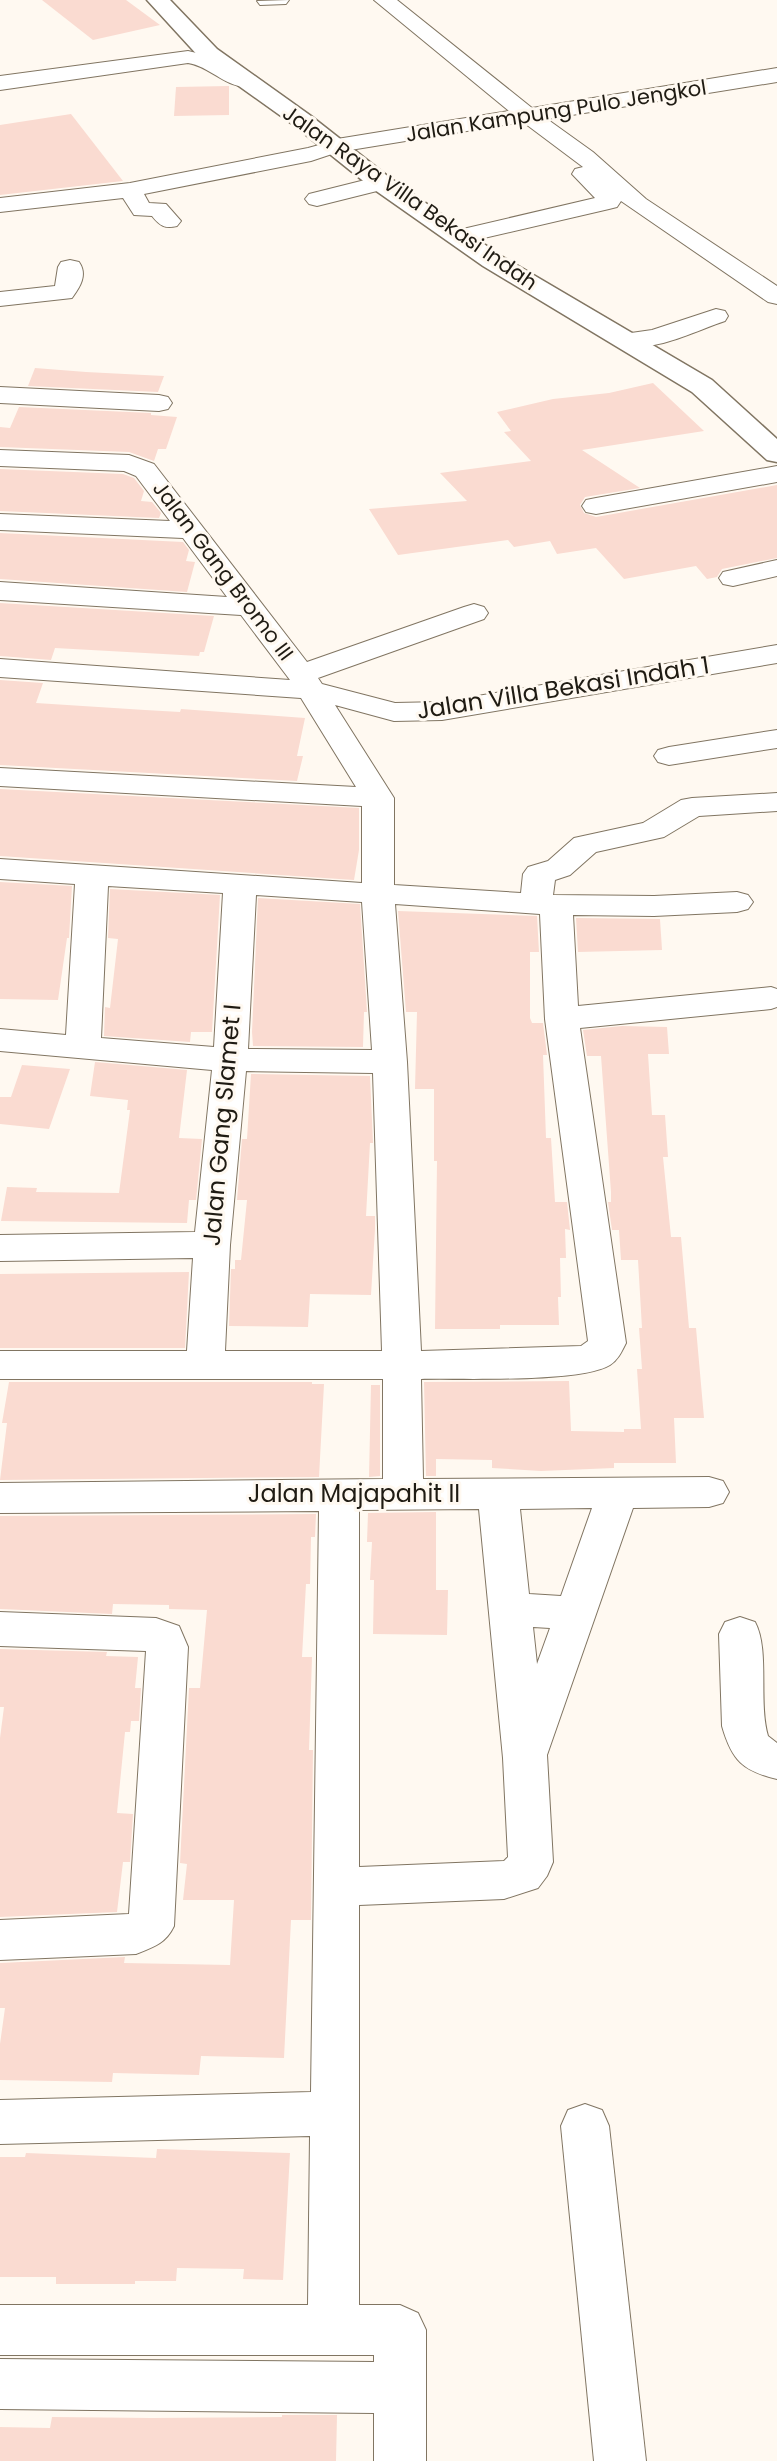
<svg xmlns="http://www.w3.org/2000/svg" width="777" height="2461" font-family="Poppins,sans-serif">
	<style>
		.building { fill: #fadbd1 }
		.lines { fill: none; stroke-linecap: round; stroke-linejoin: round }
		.minor-casing { stroke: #817562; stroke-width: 2 }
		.major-casing { stroke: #817562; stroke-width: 3 }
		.minor { fill: #fff; fill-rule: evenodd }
		.major { fill: #fff; fill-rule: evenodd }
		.labels { text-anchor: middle; stroke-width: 6; stroke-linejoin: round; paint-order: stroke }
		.far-street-label { font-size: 21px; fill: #1f1b13; stroke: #fff9f1 }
		.street-label { font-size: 24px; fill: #1f1b13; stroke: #fff9f1 }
	</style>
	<rect width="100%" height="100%" fill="#fff9f1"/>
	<!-- building -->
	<g class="building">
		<path d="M42,0H126L160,25L93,40Z"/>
		<path d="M229,86V115L174,116L176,87Z"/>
		<path d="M71,114L123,181L0,195V125Z"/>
		<path d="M35,368L86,372L164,376L158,392L28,386Z"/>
		<path d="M653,383L704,431L582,450L640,488L585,497L580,505L584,513L596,517L777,485V558L722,569L717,577L707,579L696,566L624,579L596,548L557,554L550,541L514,547L508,540L398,555L369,509L467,501L440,473L531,461L504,432L511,431L497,412L553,399L609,393Z"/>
		<path d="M19,407L151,413V415L177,417L166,449H158L154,461L129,452L0,447V427L10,428Z"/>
		<path d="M0,469L123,474L134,478L144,491L141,501L152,502L161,513L159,518L0,511Z"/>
		<path d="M0,533L183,542L189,550L186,561L195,562L187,592L0,579Z"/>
		<path d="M0,603L214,616L204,652H200L199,656L55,648L51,660L0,656Z"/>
		<path d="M0,680L43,683L36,703L145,710L180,712L181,709L305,718L297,756H303L297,781L0,765Z"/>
		<path d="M0,789L359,808V850L354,880L0,856Z"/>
		<path d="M0,882L72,886L69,938H67L58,1000L0,999Z"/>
		<path d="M110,889L220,895L212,1032H191L190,1042L104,1036L105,1007L110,1008L118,939L108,938Z"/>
		<path d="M258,898L360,904L367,1012H364L363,1047L253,1046L252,1032Z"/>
		<path d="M398,911L537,916L539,952H530V1018L532,1023H543L547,1055H543L546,1138H551L555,1202H567L570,1230L565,1229L566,1258H560L561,1297H558L559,1325H500V1329H435L437,1161H434V1089H415L417,1012H406Z"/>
		<path d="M576,918L660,919L662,950L578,952Z"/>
		<path d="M622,1026L667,1027L669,1054H648L652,1115H665L668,1157H663L671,1237H681L689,1328H696L704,1418H674L676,1463H614V1468L541,1471L492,1468V1460L436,1459V1476H426L424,1382L569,1381L571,1431L624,1432V1429H641L637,1369H642L639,1328H642L638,1260H621L619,1230H612L608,1202H611V1192L601,1056H587L583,1030Z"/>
		<path d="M95,1062L187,1070L179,1138L202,1139L196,1200H189L187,1223L1,1221L7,1187L37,1188L36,1192L119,1193L130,1110H127L128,1100L90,1096Z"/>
		<path d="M22,1065L70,1069L49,1129L0,1124V1097H11Z"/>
		<path d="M251,1074L370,1076L373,1143H370L366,1216H375V1229L371,1295L310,1294L308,1327L229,1326L231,1269H235V1260H241L247,1200H237L242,1139H247Z"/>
		<path d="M189,1272L185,1348H0V1274Z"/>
		<path d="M9,1382H312V1384H324L319,1477L0,1480L7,1423H2Z"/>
		<path d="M371,1385H380V1476L369,1477Z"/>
		<path d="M436,1512V1590H448L447,1635L373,1634L374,1580H370L372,1542H367L368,1513Z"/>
		<path d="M316,1514L315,1537H311L310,1584H306L302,1657H312L309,1750H313L311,1920H291L284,2058L201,2056L199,2075L113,2073L112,2082L0,2080V2044L5,2008H0V1963L125,1957L124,1963L230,1965L234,1900H183L187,1864L180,1863L189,1688H200L207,1610L169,1609V1605L113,1604L112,1614L0,1609V1516Z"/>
		<path d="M0,1649L107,1652L106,1656L138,1657L135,1688H141L139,1721H131L130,1732H125L117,1813L133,1814L130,1862H123L117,1912L0,1917V1738L4,1707H0Z"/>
		<path d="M157,2149L290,2153L283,2280L243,2279L244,2269L177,2268L176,2281H135V2284H56V2277H0V2157H25L26,2153L156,2158Z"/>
		<path d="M282,2415H337L336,2461H0V2427L50,2428L52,2417L151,2418L282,2417Z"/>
	</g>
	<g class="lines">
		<defs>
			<g id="minor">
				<path d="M289,0L286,4L260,5L257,1Z"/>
				<path d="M374,0H397L532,108L777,68V82L547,119L593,152L646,199L777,286V304L768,302L621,201L617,207L609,209L458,244L450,242L446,237L450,232L595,198L572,174L575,169L583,167L523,122L338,152L311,161L144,194L149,203L166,204L181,221L177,226C165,229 160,226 152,216L134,215L123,198L0,212V198L130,183L308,148L319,145L323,139H337L509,111Z"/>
				<path d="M188,51L218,58L251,76L254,81L251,86C229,91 210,66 188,63L0,90V76Z"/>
				<path d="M381,176L389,178L393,183L389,188L317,206L309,204L305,199L309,194Z"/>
				<path d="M70,260L79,262C88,275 80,287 72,298L0,306V292L55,286L58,267L61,262Z"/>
				<path d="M716,309L725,311L728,316L725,321C692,332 652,354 617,345L613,340L617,335L652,330Z"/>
				<path d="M0,387L159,395L168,397L172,403L168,409L159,411L0,403Z"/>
				<path d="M0,450L129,455L154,464L307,662L464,607L474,604L484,607L488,613L484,619L318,678L322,684L395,703L442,702L777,645V663L442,720L394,721L335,705L394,798V885L521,893L523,874L528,867L548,861L574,838L643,823L681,800L692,798L777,793V811L699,816L664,837L596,852L570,875L555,880L553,895L654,896L737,892L748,895L753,902L748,909L737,912L654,916L573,915L578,1006L771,987L777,989V1007L771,1009L580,1028L626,1343C622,1351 618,1360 610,1365C581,1383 461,1378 421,1379L423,1479L709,1477L723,1481L729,1492L723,1503L709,1507L633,1508L547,1755L553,1862L547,1876L538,1888L504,1899L359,1905V2305H400L418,2313L426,2330V2461H374V2413L0,2409V2359L374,2362V2355H0V2305H308L310,2136L0,2144V2100L311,2092L319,1511L0,1513V1483L383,1479V1379H0V1351H187L193,1258L0,1261V1235L195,1232L212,1070L0,1051V1029L66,1035L75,884L0,879V859L362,883V806L0,786V768L356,787L301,698L0,677V659L290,680L241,615L0,600V582L227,597L183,538L0,530V514L170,521L136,476L124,471L0,466ZM108,886L223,893L214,1047L101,1038ZM256,895L362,902L372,1050L248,1049ZM395,904L540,914L545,1019L588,1341L581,1346L421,1351L407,1062ZM246,1071L373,1073L382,1351H225L230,1245ZM592,1508L561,1596L529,1594L520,1509ZM479,1509L503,1758L508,1857L504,1861L359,1867V1510ZM533,1627L550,1628L537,1664Z"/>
				<path d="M777,466V482L596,514L586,512L582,506L586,500L596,498Z"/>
				<path d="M777,560V576L733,586L723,584L719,578L723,572Z"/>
				<path d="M777,730V748L669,765L658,762L654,756L658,750L669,747Z"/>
				<path d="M0,1612L156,1618L179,1626L188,1647L174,1926C166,1943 154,1947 136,1954L0,1960V1920L129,1914L146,1651L0,1646Z"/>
				<path d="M740,1617L755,1622C770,1650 758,1701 768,1736L777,1743V1779C743,1771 732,1761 722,1726L719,1634L725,1622Z"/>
				<path d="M585,2104L602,2110L609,2126L646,2461H594L561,2126L568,2110Z"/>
			</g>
			<path id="major" d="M147,0H170L217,49L311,116L390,178L501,256L712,380L777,439V462L767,460L692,392L483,266L372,188L295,126L201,59Z"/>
		</defs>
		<!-- minor casing -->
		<use href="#minor" class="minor-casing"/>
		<!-- major casing -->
		<use href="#major" class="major-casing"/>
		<!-- minor -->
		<use href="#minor" class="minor"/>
		<!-- major -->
		<use href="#major" class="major"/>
	</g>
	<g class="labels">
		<!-- far-street labels -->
		<g class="far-street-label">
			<text transform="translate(556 111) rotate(-9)" y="7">Jalan Kampung Pulo Jengkol</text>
			<text transform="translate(410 198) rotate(35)" y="7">Jalan Raya Villa Bekasi Indah</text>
			<text transform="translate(223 571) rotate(53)" y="7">Jalan Gang Bromo III</text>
		</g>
		<!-- street labels -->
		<g class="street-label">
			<text transform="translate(563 688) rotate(-9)" y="8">Jalan Villa Bekasi Indah 1</text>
			<text transform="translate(222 1125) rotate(-85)" y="8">Jalan Gang Slamet I</text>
			<text x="354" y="1502">Jalan Majapahit II</text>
		</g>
	</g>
</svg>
